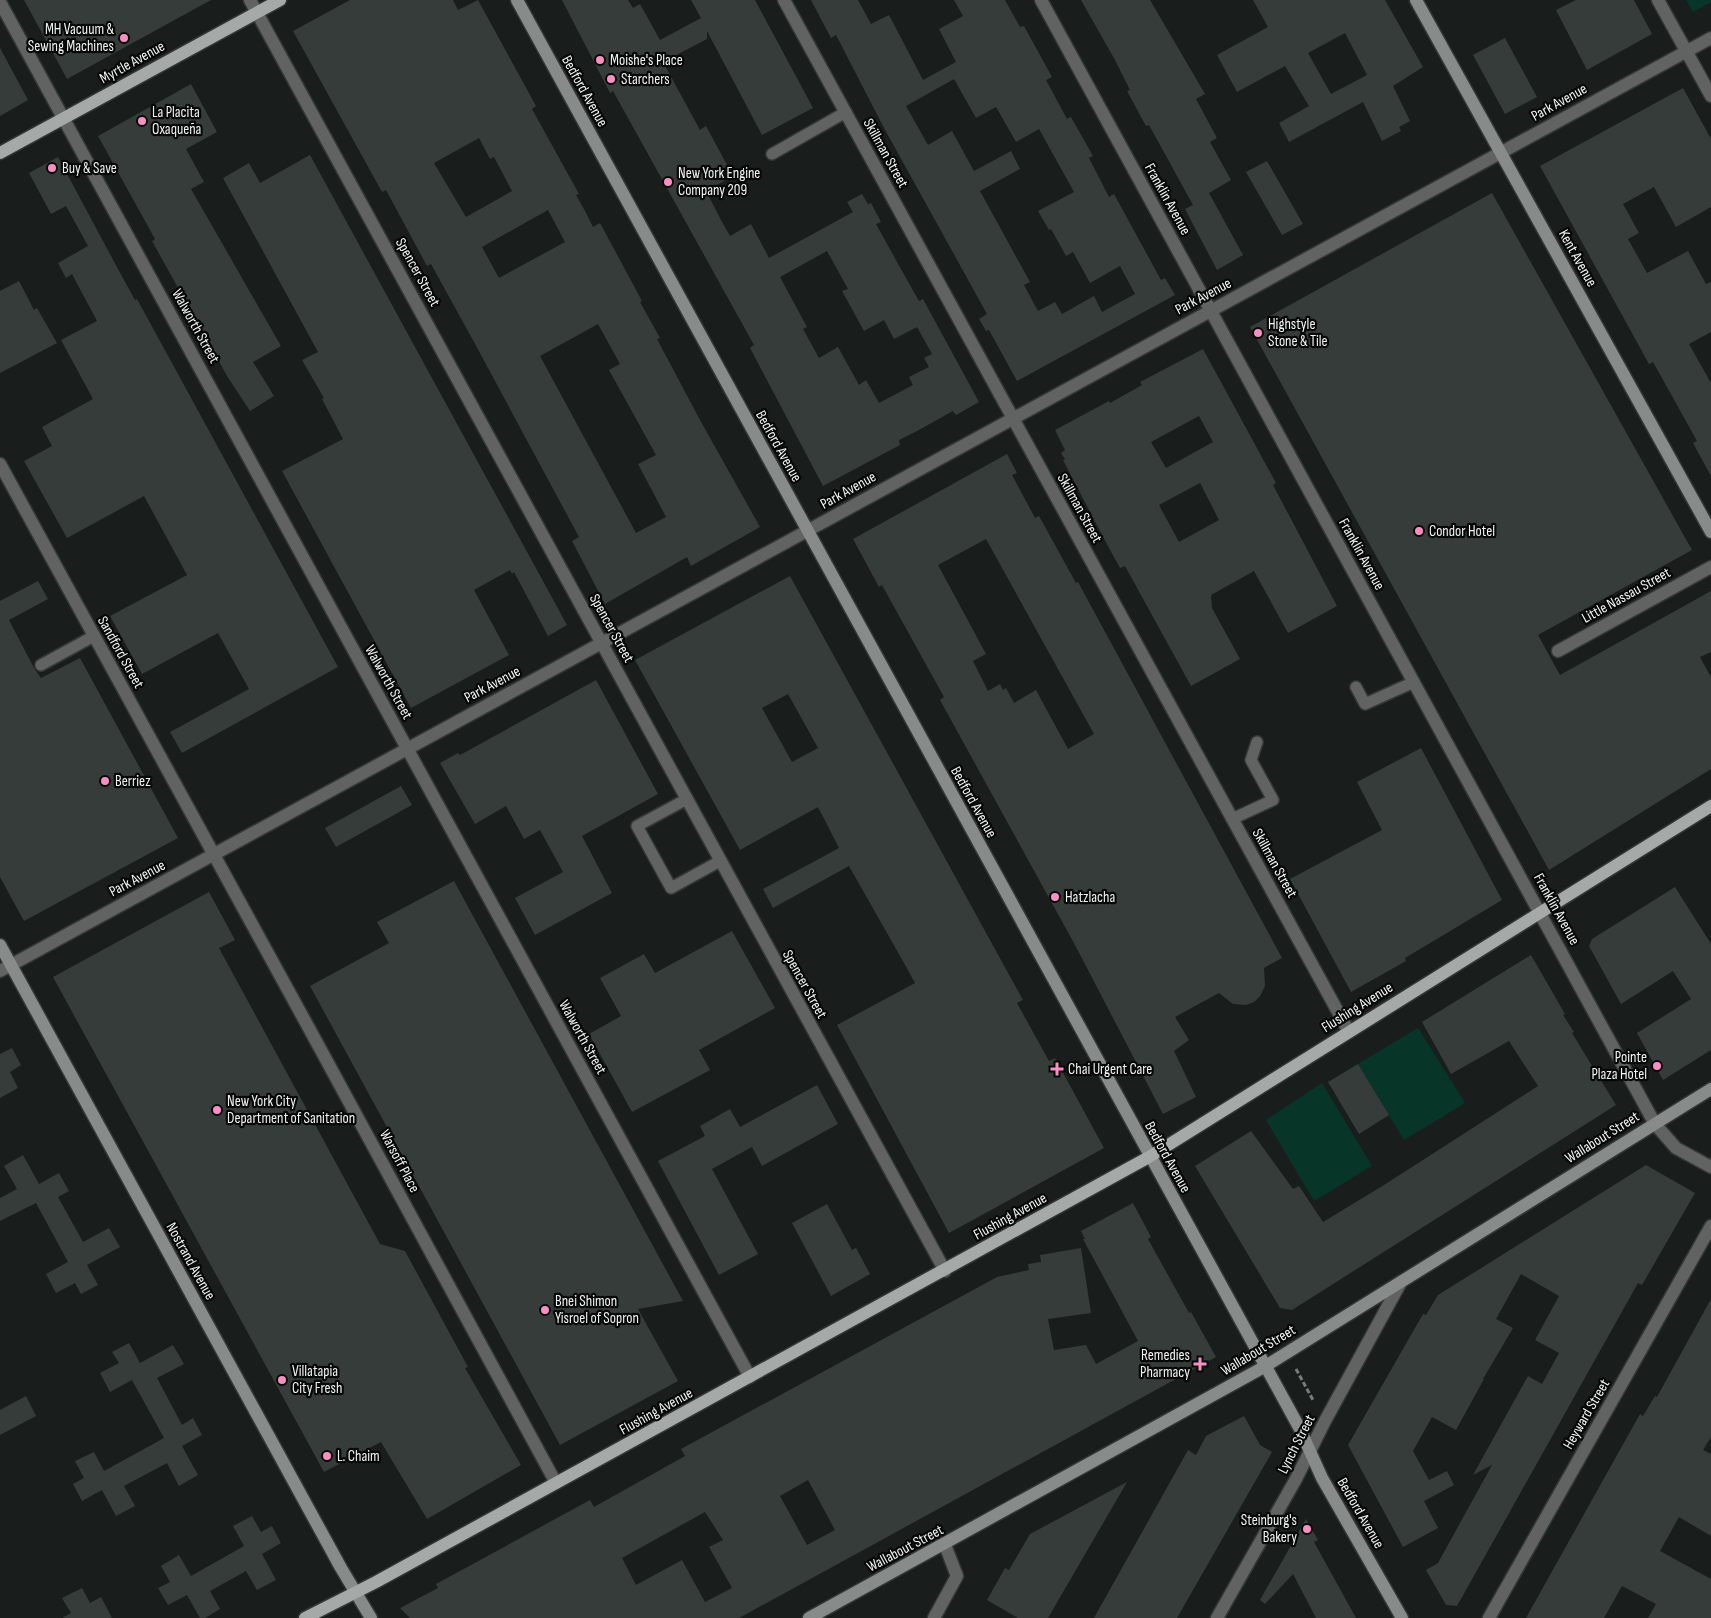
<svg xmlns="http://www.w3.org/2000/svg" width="1711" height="1618" font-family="'Sofia Sans Condensed',sans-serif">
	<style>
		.green { fill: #073629 }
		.building { fill: #363c3a; fill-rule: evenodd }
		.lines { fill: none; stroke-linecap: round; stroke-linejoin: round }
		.service-casing { stroke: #333836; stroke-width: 14 }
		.minor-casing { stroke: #333836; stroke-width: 15 }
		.secondary-casing { stroke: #333836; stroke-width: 15 }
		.primary-casing { stroke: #333836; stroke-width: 15 }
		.path { stroke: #787c7a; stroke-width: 3; stroke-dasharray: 5 2.5; stroke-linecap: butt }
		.service { stroke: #606362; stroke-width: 11 }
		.minor { stroke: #606362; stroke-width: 12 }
		.secondary { stroke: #878b89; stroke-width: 12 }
		.primary { stroke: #a5aaa8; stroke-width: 12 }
		.poi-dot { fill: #fb8fc4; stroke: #060807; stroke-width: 2 }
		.labels { text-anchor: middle; stroke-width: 4.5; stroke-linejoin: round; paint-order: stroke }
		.poi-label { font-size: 15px; fill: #eff3f1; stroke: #060807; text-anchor: start }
		.street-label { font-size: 15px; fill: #eff3f1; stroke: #060807 }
	</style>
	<rect width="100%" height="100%" fill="#191e1c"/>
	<!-- green -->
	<g class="green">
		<path d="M1686,0H1711V2L1693,12Z"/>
		<path d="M1418,1028L1465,1103L1404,1140L1358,1064Z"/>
		<path d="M1322,1083L1372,1166L1314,1201L1266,1120Z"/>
	</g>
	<!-- building -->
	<g class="building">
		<path d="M24,0H211L67,79Z"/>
		<path d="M350,0H453L458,10L478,0L536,106L532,109L579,194L576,195L585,211L593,227L600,223L642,301L640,302L660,338L657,339L700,420L760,527L691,566L687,557L605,604L572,541L579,537L474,342L431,264L427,266L386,190L382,192L293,31ZM479,138L490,159L494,157L512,191L466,217L434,163ZM548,210L565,242L499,278L482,247ZM598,324L620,364L609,370L656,455L638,464L666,517L636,533L540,356Z"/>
		<path d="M562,0H628L633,8L640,4L660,40L701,18L691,0H755L813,108L762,135L707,31V39L663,62L700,130L706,126L733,176L706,191L721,220L730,236L751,224L769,258L853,212L847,202L862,194L868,204L871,203L881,222L876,224L897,262L919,301L923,299L979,402L956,415L953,411L917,431L899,440L900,445L823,486L750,348L754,345L613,91L610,93ZM827,251L848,289L842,291L864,331L884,320L894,339L917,327L932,354L924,358L929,367L909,377L913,385L879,403L866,380L859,385L838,347L819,358L803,329L807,327L780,277Z"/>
		<path d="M811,0H858L871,24L889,15L923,80L956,62L939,29L963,16L954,0H1005L1020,27L1024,26L1052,77L1046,80L1067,119L1071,117L1093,156L1089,158L1109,197L1114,194L1161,280L1165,278L1175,295L1017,381L989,330L986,331L979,319L987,314L884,128L836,35L831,38ZM954,79L976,118L996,107L1016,142L1039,129L1074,192L1038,211L1049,230L1051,229L1066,256L1073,252L1090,283L1120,266L1135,294L1102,312L1094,296L1062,314L1055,302L1038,311L1024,285L1030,282L980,191L1020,169L1011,151L974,171L952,131L928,145L906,106Z"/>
		<path d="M1081,0H1150L1205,94L1196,99L1217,138L1210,142L1231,180L1209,193L1243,255L1217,270L1185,209L1193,205L1149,125L1146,126L1127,91L1130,90L1115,60Z"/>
		<path d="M1253,0H1385L1423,67L1393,86L1410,121L1399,127L1401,131L1382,141L1363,102L1289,142L1279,123L1309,106L1285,66L1237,92L1217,55L1268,27ZM1345,33L1367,75L1331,94L1308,53Z"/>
		<path d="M1576,0H1634L1652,34L1587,70L1556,10Z"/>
		<path d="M1505,38L1537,97L1505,114L1473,55Z"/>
		<path d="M0,48L28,100L0,116Z"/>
		<path d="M191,84L217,132L186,149L204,182L191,189L281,346L253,362L274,396L250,411L227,376L152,241L155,239L98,136Z"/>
		<path d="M1683,88L1711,139V207L1676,227L1654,187L1623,204L1639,233L1628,239L1647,273L1688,251L1706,284L1711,282V332L1689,344L1711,383V476L1693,443L1697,441L1672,396L1653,362L1649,364L1540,166Z"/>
		<path d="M310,155L567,625L548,636L514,572L512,574L510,570L474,590L509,655L411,708L282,471L343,439L322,399L324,398L302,360L318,352L223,178L249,163L260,183Z"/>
		<path d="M58,157L118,269L135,300L137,299L338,667L182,753L170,732L249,689L218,633L142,674L110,616L187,575L144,496L67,538L24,461L52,446L42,427L93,399L61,340L97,321L72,274L66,278L58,263L88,246L66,206L51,214L29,173Z"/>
		<path d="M1267,161L1303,224L1282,235L1246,172Z"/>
		<path d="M1492,193L1692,550L1538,635L1560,675L1711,591V652L1700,657L1711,677V769L1549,870L1250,327Z"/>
		<path d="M19,281L34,310L37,308L57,343L0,373V291Z"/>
		<path d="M1203,349L1276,483L1273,485L1337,606L1288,633L1254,571L1211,595L1212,608L1240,659L1191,686L1125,566L1120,568L1103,537L1063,460L1065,459L1061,453L1065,450L1055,430L1109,401L1110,403L1142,385L1140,382ZM1199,416L1213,442L1166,468L1151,442ZM1200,483L1219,520L1179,542L1159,505Z"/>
		<path d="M1007,454L1017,473L1012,475L1035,518L1039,516L1076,583L1078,582L1282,958L1264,968L1265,986L1260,996L1254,1002L1246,1005L1233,1004L1219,993L1175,1017L1189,1040L1174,1051L1196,1097L1163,1114L1075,945L940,700L944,697L882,585L879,587L853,539ZM986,539L1094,734L1068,749L1036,690L1014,703L1006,688L1003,690L1000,684L988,691L973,661L986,654L938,565Z"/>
		<path d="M790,576L1023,1000L1017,1003L1049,1061L1055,1058L1104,1148L949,1233L837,1025L915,983L904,963L849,866L773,908L763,889L839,848L818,807L740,850L635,660ZM788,694L818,748L792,762L762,708Z"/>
		<path d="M38,581L48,599L9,620L34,668L41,678L80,658L178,838L24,921L0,877V601Z"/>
		<path d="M596,680L658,794L582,836L612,893L535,935L515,898L563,872L540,830L524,839L506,806L475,824L440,763L458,753L460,755Z"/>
		<path d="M1421,748L1502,900L1405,958L1406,961L1351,992L1290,879L1382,830L1357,782Z"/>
		<path d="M401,786L412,805L336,847L325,828Z"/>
		<path d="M454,881L683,1301L638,1309L678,1381L560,1445L310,986L389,943L377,922Z"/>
		<path d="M1675,887L1711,944V1050L1663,1080L1637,1033L1691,999L1673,971L1621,1004L1589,946L1592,939Z"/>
		<path d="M209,892L235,940L219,948L380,1244L405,1251L468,1367L465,1368L521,1465L427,1519L381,1442L324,1472L53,977Z"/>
		<path d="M732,931L775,1008L699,1050L710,1070L632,1112L589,1034L621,1016L600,978L644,954L655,973Z"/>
		<path d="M1531,955L1565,1014L1563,1015L1574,1032L1572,1033L1616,1105L1292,1310L1280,1308L1195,1166L1251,1131L1293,1189L1299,1186L1323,1222L1384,1185L1538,1086L1509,1041L1451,1074L1422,1022Z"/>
		<path d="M12,1048L21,1065L10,1072L18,1088L0,1098V1054Z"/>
		<path d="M1358,1064L1389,1115L1359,1134L1328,1082Z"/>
		<path d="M817,1085L838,1124L762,1166L752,1147L712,1169L758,1254L719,1275L658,1161L705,1136L700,1126L730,1109L740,1127Z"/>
		<path d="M23,1155L39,1184L59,1173L69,1191L58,1197L83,1242L109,1228L120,1247L87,1265L98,1285L81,1294L75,1283L56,1293L46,1274L68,1262L36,1203L0,1221V1198L17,1189L4,1166Z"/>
		<path d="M1646,1165L1695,1193L1642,1285L1638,1283L1457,1606L1446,1605L1426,1570L1438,1563L1492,1465L1473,1475L1528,1376L1542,1384L1559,1353L1535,1340L1559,1296L1521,1274L1496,1319L1513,1328L1483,1379H1484L1456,1430L1432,1417L1413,1451L1429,1480L1447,1471L1454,1485L1424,1501L1438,1528L1403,1547L1348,1445L1423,1314L1426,1315L1438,1295Z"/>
		<path d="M1133,1203L1151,1237L1148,1239L1189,1313L1191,1312L1216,1357L739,1618H410L400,1608L438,1588L436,1584L590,1500L594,1507L685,1456L681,1449L997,1277L1029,1270L1028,1264L1041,1262L1040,1255L1081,1248L1091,1313L1048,1319L1054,1350L1086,1345L1096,1364L1138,1341L1083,1239H1085L1081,1231ZM808,1480L835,1530L807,1545L780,1496ZM705,1512L723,1540L709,1547L732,1588L705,1602L682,1560L636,1585L622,1558Z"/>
		<path d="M827,1204L852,1250L856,1248L870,1274L831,1296L792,1223Z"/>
		<path d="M1711,1299V1437L1703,1450L1711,1454V1536L1679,1517L1660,1551L1711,1579V1618H1648L1656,1604L1622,1586L1604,1618H1526L1640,1414L1643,1416L1655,1396L1657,1397Z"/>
		<path d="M129,1343L140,1363L173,1345L184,1364L157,1378L182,1425L193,1418L202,1435L182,1446L198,1475L179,1486L167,1463L124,1486L135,1506L116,1516L102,1490L82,1501L73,1484L84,1478L75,1461L94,1452L104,1471L164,1438L132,1380L110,1392L100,1373L119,1363L112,1352Z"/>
		<path d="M26,1396L36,1416L0,1435V1410Z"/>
		<path d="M1244,1416L1260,1445L1272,1452L1177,1618H1094L1188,1450L1196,1455L1206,1436Z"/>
		<path d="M1127,1482L1048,1618H1018L987,1600L1005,1568L1009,1570L1030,1534Z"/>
		<path d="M252,1516L261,1532L272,1526L281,1543L262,1554L276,1580L257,1590L246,1571L210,1591L220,1609L205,1618H200L187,1595L168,1605L158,1588L170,1582L161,1566L179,1555L191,1576L244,1546L233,1526Z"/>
		<path d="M1306,1519L1318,1540L1314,1542L1356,1618H1316L1293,1574L1265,1604L1260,1600Z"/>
		<path d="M82,1588L90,1603L101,1597L112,1618H62L71,1613L62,1598Z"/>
	</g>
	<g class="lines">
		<defs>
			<g id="service">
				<path d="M772,154L846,112"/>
				<path d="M41,665L94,636"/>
				<path d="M1356,687L1365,704L1414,682"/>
				<path d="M687,799L637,826L671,888L720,861"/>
				<path d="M1232,819L1273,800L1251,760L1257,742"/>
			</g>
			<g id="minor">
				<path d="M250,0L945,1271"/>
				<path d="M784,0L1349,1032"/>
				<path d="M1041,0L1655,1124L1676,1148L1711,1167"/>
				<path d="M1658,0L1711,96"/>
				<path d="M0,2L750,1377"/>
				<path d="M0,464C185,804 373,1142 556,1483"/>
				<path d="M1558,651L1711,567"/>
				<path d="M0,971L1711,38"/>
				<path d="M934,1618L957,1576L945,1545"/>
				<path d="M1217,1618L1296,1479L1325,1421L1401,1282"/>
				<path d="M1489,1618L1711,1226"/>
			</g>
			<g id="secondary">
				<path d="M517,0L1300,1429L1322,1478L1402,1618"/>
				<path d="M1416,0L1711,532"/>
				<path d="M0,945L341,1568L371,1618"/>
				<path d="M809,1618L1264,1367L1711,1089"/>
			</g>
			<g id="primary">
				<path d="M0,153L280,0"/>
				<path d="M305,1618L376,1582L1149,1157L1711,806"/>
			</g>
		</defs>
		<!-- service casing -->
		<use href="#service" class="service-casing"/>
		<!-- minor casing -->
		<use href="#minor" class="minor-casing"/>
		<!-- secondary casing -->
		<use href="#secondary" class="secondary-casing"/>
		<!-- primary casing -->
		<use href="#primary" class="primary-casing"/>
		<!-- path -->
		<path class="path" d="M1296,1369L1313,1400"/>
		<!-- service -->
		<use href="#service" class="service"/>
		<!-- minor -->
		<use href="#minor" class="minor"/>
		<!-- secondary -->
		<use href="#secondary" class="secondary"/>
		<!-- primary -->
		<use href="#primary" class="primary"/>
	</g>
	<!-- markers -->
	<g class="poi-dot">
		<circle cx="124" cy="38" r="5"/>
		<circle cx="600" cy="60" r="5"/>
		<circle cx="611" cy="79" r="5"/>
		<circle cx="142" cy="121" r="5"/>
		<circle cx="52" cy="168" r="5"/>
		<circle cx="668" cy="182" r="5"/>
		<circle cx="1258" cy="333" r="5"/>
		<circle cx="1419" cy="531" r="5"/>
		<circle cx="105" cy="781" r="5"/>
		<circle cx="1055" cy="897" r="5"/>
		<circle cx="1657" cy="1066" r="5"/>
		<path d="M1054.5 1061.5h5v5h5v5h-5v5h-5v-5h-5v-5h5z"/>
		<circle cx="217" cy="1110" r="5"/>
		<circle cx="545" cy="1310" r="5"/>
		<path d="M1197.5 1356.5h5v5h5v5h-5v5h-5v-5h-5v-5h5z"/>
		<circle cx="282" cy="1380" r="5"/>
		<circle cx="327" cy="1456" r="5"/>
		<circle cx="1307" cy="1529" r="5"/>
	</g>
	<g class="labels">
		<!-- poi labels -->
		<g class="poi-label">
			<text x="114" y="34" text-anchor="end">MH Vacuum &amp;<tspan x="114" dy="17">Sewing Machines</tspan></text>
			<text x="610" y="65">Moishe's Place</text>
			<text x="621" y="84">Starchers</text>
			<text x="152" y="117">La Placita<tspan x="152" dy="17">Oxaqueña</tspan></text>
			<text x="62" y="173">Buy &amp; Save</text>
			<text x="678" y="178">New York Engine<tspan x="678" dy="17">Company 209</tspan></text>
			<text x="1268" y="329">Highstyle<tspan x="1268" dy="17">Stone &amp; Tile</tspan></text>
			<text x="1429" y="536">Condor Hotel</text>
			<text x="115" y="786">Berriez</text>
			<text x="1065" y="902">Hatzlacha</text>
			<text x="1647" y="1062" text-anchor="end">Pointe<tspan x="1647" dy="17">Plaza Hotel</tspan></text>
			<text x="1068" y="1074">Chai Urgent Care</text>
			<text x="227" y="1106">New York City<tspan x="227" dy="17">Department of Sanitation</tspan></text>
			<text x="555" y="1306">Bnei Shimon<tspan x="555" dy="17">Yisroel of Sopron</tspan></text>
			<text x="1190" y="1360" text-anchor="end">Remedies<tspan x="1190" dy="17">Pharmacy</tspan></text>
			<text x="292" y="1376">Villatapia<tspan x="292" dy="17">City Fresh</tspan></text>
			<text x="337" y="1461">L. Chaim</text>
			<text x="1297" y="1525" text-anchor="end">Steinburg's<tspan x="1297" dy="17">Bakery</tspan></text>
		</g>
		<!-- street labels -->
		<g class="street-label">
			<text transform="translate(132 62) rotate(-29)" y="5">Myrtle Avenue</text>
			<text transform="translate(585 91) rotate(61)" y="5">Bedford Avenue</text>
			<text transform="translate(1559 102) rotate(-29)" y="5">Park Avenue</text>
			<text transform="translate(886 153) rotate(61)" y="5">Skillman Street</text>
			<text transform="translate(1168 199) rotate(61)" y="5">Franklin Avenue</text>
			<text transform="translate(1578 258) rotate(61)" y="5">Kent Avenue</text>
			<text transform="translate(418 272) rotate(61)" y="5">Spencer Street</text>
			<text transform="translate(1203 296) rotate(-28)" y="5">Park Avenue</text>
			<text transform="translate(196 326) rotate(61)" y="5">Walworth Street</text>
			<text transform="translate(779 446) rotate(61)" y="5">Bedford Avenue</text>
			<text transform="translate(848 490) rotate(-29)" y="5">Park Avenue</text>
			<text transform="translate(1080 508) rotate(61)" y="5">Skillman Street</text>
			<text transform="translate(1362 554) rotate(61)" y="5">Franklin Avenue</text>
			<text transform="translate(1626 595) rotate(-29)" y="5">Little Nassau Street</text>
			<text transform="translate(612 628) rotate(61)" y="5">Spencer Street</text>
			<text transform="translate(121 652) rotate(61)" y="5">Sandford Street</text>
			<text transform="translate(389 682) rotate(61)" y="5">Walworth Street</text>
			<text transform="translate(492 684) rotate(-28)" y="5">Park Avenue</text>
			<text transform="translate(974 802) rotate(61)" y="5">Bedford Avenue</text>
			<text transform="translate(1275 863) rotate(61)" y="5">Skillman Street</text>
			<text transform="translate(137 878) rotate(-28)" y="5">Park Avenue</text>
			<text transform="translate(1557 909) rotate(61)" y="5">Franklin Avenue</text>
			<text transform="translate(805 984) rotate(61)" y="5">Spencer Street</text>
			<text transform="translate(1357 1007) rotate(-32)" y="5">Flushing Avenue</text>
			<text transform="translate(583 1037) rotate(61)" y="5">Walworth Street</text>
			<text transform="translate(1602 1137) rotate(-32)" y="5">Wallabout Street</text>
			<text transform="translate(1168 1157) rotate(61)" y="5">Bedford Avenue</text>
			<text transform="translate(400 1161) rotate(62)" y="5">Warsoff Place</text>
			<text transform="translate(1010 1216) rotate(-29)" y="5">Flushing Avenue</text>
			<text transform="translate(191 1261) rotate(61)" y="5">Nostrand Avenue</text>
			<text transform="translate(1258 1350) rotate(-31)" y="5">Wallabout Street</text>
			<text transform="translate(656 1411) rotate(-29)" y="5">Flushing Avenue</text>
			<text transform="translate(1586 1414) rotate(-60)" y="5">Heyward Street</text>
			<text transform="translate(1296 1444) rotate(-63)" y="5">Lynch Street</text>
			<text transform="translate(1361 1513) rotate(60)" y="5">Bedford Avenue</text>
			<text transform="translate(905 1548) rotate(-28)" y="5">Wallabout Street</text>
		</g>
	</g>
</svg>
